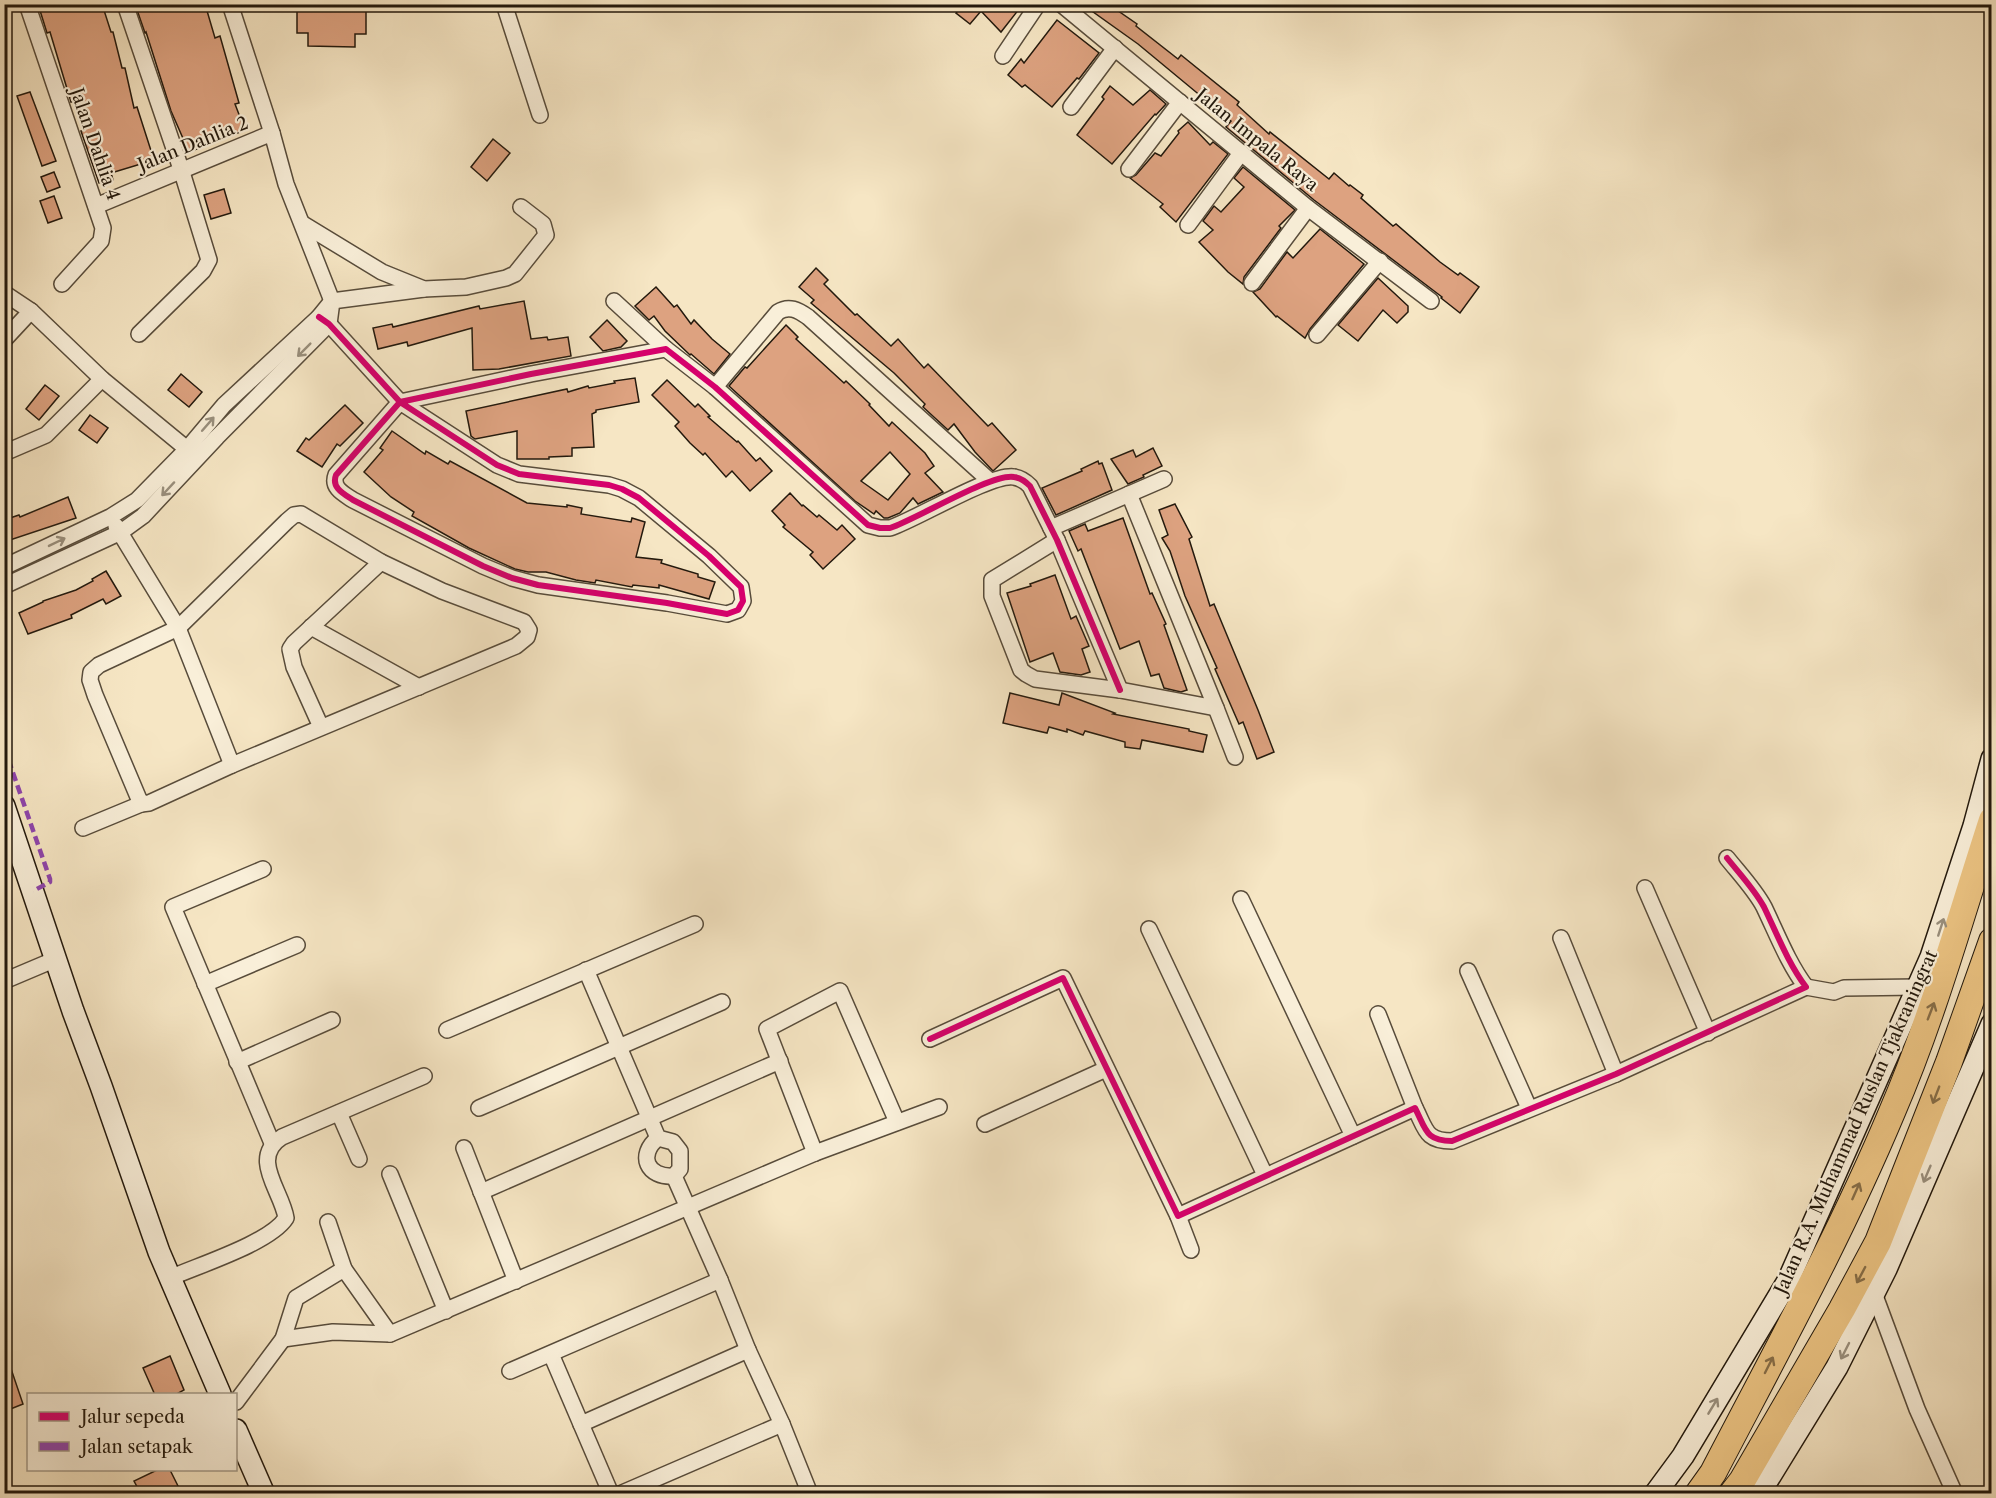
<svg xmlns="http://www.w3.org/2000/svg" width="1996" height="1498" font-family="'Libre Caslon Text',serif">
	<style>
		.building { fill: #dda280; stroke: #23190d; stroke-width: 1.5; fill-rule: evenodd }
		.lines { fill: none; stroke-linecap: round; stroke-linejoin: round }
		.street-casing { stroke: #584c3b; stroke-width: 18 }
		.secondary-casing { stroke: #23190d; stroke-width: 24 }
		.highway-casing { stroke: #23190d; stroke-width: 28 }
		.street { stroke: #f9efd9; stroke-width: 15 }
		.secondary { stroke: #f9efd9; stroke-width: 21 }
		.highway { stroke: #ebc382; stroke-width: 26 }
		.quiet { stroke: #8e44ad; stroke-width: 4.5; stroke-dasharray: 9 4.5; stroke-linecap: butt }
		.cycleway-casing { stroke: #f9efd9; stroke-width: 10 }
		.cycleway { stroke: #d6006c; stroke-width: 6 }
		.oneway { stroke: #998f7d }
		.oneway2 { stroke: #876e48 }
		.labels { text-anchor: middle; stroke-width: 4.5; stroke-linejoin: round; paint-order: stroke }
		.street-label { font-size: 18px; fill: #23190d; stroke: #f9efd9 }
	</style>
	<rect width="100%" height="100%" fill="#f6e6c4"/>
	<filter id="stains"><feTurbulence type="fractalNoise" baseFrequency=".00333" numOctaves="4"/><feColorMatrix values="0 0 0 0 .2 0 0 0 0 .09 0 0 0 0 .02 0 0 0 .5 -.17"/></filter>
	<radialGradient id="worn" r=".72"><stop offset=".6" stop-color="#630" stop-opacity="0"/><stop offset="1" stop-color="#630" stop-opacity=".3"/></radialGradient>
	<!-- building -->
	<g class="building">
		<path d="M38,4H102L111,32H113L122,68H125L134,108L137,107L154,160L111,173L113,180L99,183L81,131L85,130L75,101L71,102L50,32L47,33Z"/>
		<path d="M135,4H205L215,38L220,36L239,103L235,104L245,130L189,152L171,111L146,32L145,33Z"/>
		<path d="M297,4H366V34H355V47L308,46V33H297Z"/>
		<path d="M963,4H1023L1001,32L981,11L970,24L956,13Z"/>
		<path d="M1082,4H1108L1137,24L1136,26L1178,59L1181,55L1239,102L1237,105L1269,134L1270,132L1329,179L1334,173L1349,186L1350,185L1363,195L1361,198L1393,226L1396,224L1440,262L1458,275L1460,273L1479,287L1460,313L1441,298L1442,297L1314,200L1226,127L1231,121L1138,44Z"/>
		<path d="M1057,20L1099,53L1079,79L1077,78L1052,107L1025,85L1022,87L1008,75L1021,59L1024,63Z"/>
		<path d="M1110,86L1133,105L1150,90L1166,104L1156,115L1155,114L1112,164L1077,135L1104,99L1102,97Z"/>
		<path d="M30,92L56,161L42,166L17,96Z"/>
		<path d="M1188,122L1210,145L1213,142L1228,154L1176,222L1160,207L1163,204L1130,178L1136,175L1155,153L1161,156L1179,133L1178,131Z"/>
		<path d="M493,139L510,153L487,181L471,167Z"/>
		<path d="M1243,167L1295,210L1279,226L1281,228L1244,277L1243,284L1228,272L1199,242L1213,230L1203,221L1214,206L1221,212L1244,187L1234,178Z"/>
		<path d="M54,172L60,187L47,192L41,177Z"/>
		<path d="M224,189L231,213L211,219L204,195Z"/>
		<path d="M54,196L62,218L48,223L40,201Z"/>
		<path d="M1320,229L1364,264L1310,329L1305,338L1277,316L1276,317L1253,292L1260,289L1287,252L1293,258Z"/>
		<path d="M816,268L828,280L824,284L855,315L857,314L891,346L898,339L924,368L928,364L988,426L992,423L1016,450L993,471L975,452L954,424L948,430L923,407L925,404L894,373L811,303L814,300L799,287Z"/>
		<path d="M1378,278L1408,306V312L1397,323L1383,310L1358,341L1338,325Z"/>
		<path d="M656,287L674,307L677,305L691,324L694,320L712,339L730,354L714,374L691,354L690,355L665,331L654,316L649,320L635,306Z"/>
		<path d="M524,301L531,339L547,337L548,340L568,337L571,356L499,369L473,370L472,328L408,346L407,342L378,349L373,328L392,324L393,327L479,306L480,309Z"/>
		<path d="M607,320L627,341L621,347L603,351L590,337Z"/>
		<path d="M786,325L798,337L796,339L844,383L846,381L870,404L869,405L889,426L892,422L925,453L934,466L925,473L943,492L918,504L913,498L900,513L888,518H884L876,511L874,514L855,501L729,386L745,367L747,368ZM890,452L910,474L888,500L861,481Z"/>
		<path d="M181,374L202,392L189,407L168,390Z"/>
		<path d="M635,378L639,402L596,410V412L592,414L594,447L572,448V456L549,457V459H517V431L475,439L471,436L466,411L567,389L568,392L588,386L589,388L615,383L614,381Z"/>
		<path d="M667,380L695,407L698,404L710,416L708,417L737,442L738,441L756,461L760,458L772,471L750,491L732,471L726,477L705,453L703,455L690,443L675,426L679,422L652,395Z"/>
		<path d="M45,385L59,396L39,420L26,409Z"/>
		<path d="M345,405L363,423L340,446L337,444L322,467L297,451L306,438L309,440Z"/>
		<path d="M90,415L108,428L97,443L79,430Z"/>
		<path d="M392,431L425,454L426,451L448,464L450,461L527,503L567,507V505L582,508L581,514L631,522L632,518L645,522L636,557L662,560L661,563L698,574V577L715,582L709,599L659,585V588L633,585L632,587L596,580L595,583L576,580L546,572H528L515,569L469,548L412,516L414,512L391,497L364,472L383,450L380,448Z"/>
		<path d="M1153,448L1162,466L1143,475L1144,477L1128,484L1111,459L1133,450L1136,457Z"/>
		<path d="M1098,461L1099,464L1102,463L1112,490L1056,515L1042,488L1082,471L1081,469Z"/>
		<path d="M790,493L802,506L803,505L817,517L819,515L837,530L842,525L855,539L823,569L810,555L813,552L783,527L785,525L772,511Z"/>
		<path d="M68,497L76,518L4,542V520L19,515L20,517Z"/>
		<path d="M1175,504L1192,537L1189,539L1210,606L1214,604L1258,710L1274,752L1257,759L1243,722L1239,724L1215,669L1217,668L1185,596L1170,551L1162,538L1168,535L1159,510Z"/>
		<path d="M1123,518L1150,594L1152,593L1166,624L1164,625L1187,690L1181,692L1164,688L1159,674L1151,676L1139,641L1120,649L1081,549L1078,551L1069,531L1085,524L1088,531Z"/>
		<path d="M106,571L121,596L106,604L103,599L71,615L72,618L28,634L19,613L43,602V601L76,590L93,581L92,579Z"/>
		<path d="M1055,575L1071,619L1076,616L1089,646L1082,649L1090,672L1081,675L1060,672L1053,653L1030,662L1007,593L1031,586L1030,584Z"/>
		<path d="M1010,693L1059,705L1062,693L1115,713L1113,714L1189,729V731L1207,735L1203,752L1142,740L1140,749L1125,747V742L1085,731L1083,735L1067,729V732L1049,727L1047,733L1003,723Z"/>
		<path d="M170,1356L184,1390L175,1395H155L143,1368Z"/>
		<path d="M7,1357L23,1404L8,1410L4,1399V1358Z"/>
		<path d="M157,1470H170L182,1494H141L134,1481Z"/>
	</g>
	<g class="lines">
		<defs>
			<g id="street">
				<path d="M27,4L103,228L101,241L62,284"/>
				<path d="M125,4L181,169L209,260L203,271L139,334"/>
				<path d="M504,4L540,115"/>
				<path d="M1061,4L1308,208L1431,301"/>
				<path d="M1003,56L1038,4"/>
				<path d="M1071,107L1115,48"/>
				<path d="M1129,169L1180,102"/>
				<path d="M96,206L272,133"/>
				<path d="M303,224L382,272L424,289L466,287L506,278L515,274L546,235L543,224L521,207"/>
				<path d="M1188,225L1241,153"/>
				<path d="M1252,283L1308,208"/>
				<path d="M4,293L31,311L102,379L187,449"/>
				<path d="M614,301L666,349"/>
				<path d="M319,317L329,324L400,402L497,465L519,474L609,485L622,489L639,498L709,556L741,587L743,601L738,610L727,614L667,603L538,585L512,578L483,566L353,500C344,494 331,488 336,475L400,402L531,374L666,349L715,387L868,525L880,528H890C917,519 992,473 1014,477C1021,478 1026,482 1030,486L1057,540L1120,690"/>
				<path d="M1317,335L1380,261"/>
				<path d="M4,340L31,311"/>
				<path d="M715,387L778,312C789,305 798,310 808,317L990,481"/>
				<path d="M4,453L46,435L102,379"/>
				<path d="M301,514L381,562L442,591L524,622L529,630L527,637L516,646L232,765L149,803L141,804L95,695L90,680L91,672L99,665L178,628L287,521L294,515Z"/>
				<path d="M116,526L178,628L232,765"/>
				<path d="M1051,528L1164,479"/>
				<path d="M1057,540L992,580V596L1021,670L1026,674L1035,679L1120,690L1216,708L1129,494"/>
				<path d="M4,567L110,517L137,500L187,449L224,405L319,317L332,301L424,289"/>
				<path d="M4,586L121,532L143,516L217,437L329,324L332,301L286,184L272,133L230,4"/>
				<path d="M311,627L419,687"/>
				<path d="M1216,708L1235,757"/>
				<path d="M321,727L294,667L290,649L294,643L381,562"/>
				<path d="M83,828L141,804"/>
				<path d="M263,869L173,907L272,1143"/>
				<path d="M1645,888L1708,1033"/>
				<path d="M1241,899L1353,1136"/>
				<path d="M1149,929L1265,1175"/>
				<path d="M1561,938L1616,1074"/>
				<path d="M586,970L658,1138L673,1142L680,1151V1169L674,1176L720,1280L748,1350L782,1424L810,1494"/>
				<path d="M1468,971L1529,1108"/>
				<path d="M4,981L56,959"/>
				<path d="M205,984L297,945"/>
				<path d="M1806,987L1834,992L1844,988L1918,987"/>
				<path d="M1378,1014L1415,1108"/>
				<path d="M447,1030L695,924"/>
				<path d="M930,1039L1063,978L1178,1216L1415,1108C1426,1129 1425,1141 1452,1141L1616,1074L1806,987C1788,963 1777,934 1764,907C1755,890 1739,873 1727,858"/>
				<path d="M237,1062L332,1020"/>
				<path d="M479,1108L722,1002"/>
				<path d="M339,1113L359,1159"/>
				<path d="M985,1124L1106,1069"/>
				<path d="M658,1138C637,1155 647,1178 674,1176"/>
				<path d="M464,1148L516,1281"/>
				<path d="M815,1153L767,1029L840,991L897,1122"/>
				<path d="M390,1174L446,1311"/>
				<path d="M481,1192L780,1061"/>
				<path d="M1178,1216L1191,1250"/>
				<path d="M328,1222L344,1269L390,1334"/>
				<path d="M170,1278C199,1265 270,1243 286,1218C282,1191 249,1158 282,1137L424,1076"/>
				<path d="M1874,1293L1917,1409L1955,1494"/>
				<path d="M283,1339L333,1332L390,1334L815,1153L939,1107"/>
				<path d="M551,1354L611,1494"/>
				<path d="M510,1371L720,1280"/>
				<path d="M236,1402L283,1339L296,1298L344,1269"/>
				<path d="M581,1424L748,1350"/>
				<path d="M620,1494L782,1424"/>
			</g>
			<g id="secondary">
				<path d="M4,806L73,1011L101,1086L159,1252L220,1394"/>
				<path d="M236,1430L264,1494"/>
				<path d="M1655,1494L1683,1456L1788,1281L1931,957L1974,826L1992,759"/>
				<path d="M1759,1494L1837,1367L1886,1269L1992,1024"/>
			</g>
			<g id="highway">
				<path d="M1698,1494L1713,1473C1775,1354 1840,1236 1892,1112C1933,1017 1960,918 1992,820"/>
				<path d="M1732,1494L1742,1481L1842,1309L1878,1242L1949,1062L1992,941"/>
			</g>
		</defs>
		<!-- street casing -->
		<use href="#street" class="street-casing"/>
		<!-- secondary casing -->
		<use href="#secondary" class="secondary-casing"/>
		<!-- highway casing -->
		<use href="#highway" class="highway-casing"/>
		<!-- street -->
		<use href="#street" class="street"/>
		<!-- secondary -->
		<use href="#secondary" class="secondary"/>
		<!-- highway -->
		<use href="#highway" class="highway"/>
		<!-- quiet -->
		<path class="quiet" d="M4,747L50,879V882L33,891"/>
		<defs>
			<g id="cycleway">
				<path d="M319,317L329,324L400,402L497,465L519,474L609,485L622,489L639,498L709,556L741,587L743,601L738,610L727,614L667,603L538,585L512,578L483,566L353,500C344,494 331,488 336,475L400,402L531,374L666,349L715,387L868,525L880,528H890C917,519 992,473 1014,477C1021,478 1026,482 1030,486L1057,540L1120,690"/>
				<path d="M930,1039L1063,978L1178,1216L1415,1108C1426,1129 1425,1141 1452,1141L1616,1074L1806,987C1788,963 1777,934 1764,907C1755,890 1739,873 1727,858"/>
			</g>
		</defs>
		<!-- cycleway casing -->
		<use href="#cycleway" class="cycleway-casing"/>
		<!-- cycleway -->
		<use href="#cycleway" class="cycleway"/>
	</g>
	<!-- one-way arrows -->
	<defs><path id="oneway-shaft" d="M-6 0H5M1.5-3L5.5 0L1.5 3" fill="none" stroke-width="1.6" stroke-linecap="round" stroke-linejoin="round" transform="scale(1.5)"/></defs>
	<g class="oneway">
		<use href="#oneway-shaft" transform="translate(304 350) rotate(135)"/>
		<use href="#oneway-shaft" transform="translate(208 424) rotate(-49)"/>
		<use href="#oneway-shaft" transform="translate(168 489) rotate(133)"/>
		<use href="#oneway-shaft" transform="translate(57 542) rotate(-26)"/>
		<use href="#oneway-shaft" transform="translate(1941 927) rotate(-72)"/>
		<use href="#oneway-shaft" transform="translate(1927 1174) rotate(113)"/>
		<use href="#oneway-shaft" transform="translate(1845 1351) rotate(117)"/>
		<use href="#oneway-shaft" transform="translate(1713 1406) rotate(-59)"/>
	</g>
	<g class="oneway2">
		<use href="#oneway-shaft" transform="translate(1931 1011) rotate(-69)"/>
		<use href="#oneway-shaft" transform="translate(1936 1095) rotate(111)"/>
		<use href="#oneway-shaft" transform="translate(1856 1191) rotate(-66)"/>
		<use href="#oneway-shaft" transform="translate(1861 1275) rotate(118)"/>
		<use href="#oneway-shaft" transform="translate(1769 1365) rotate(-63)"/>
	</g>
	<g class="labels">
		<!-- street labels -->
		<g class="street-label">
			<text transform="translate(1257 140) rotate(39)" y="6">Jalan Impala Raya</text>
			<text transform="translate(95 144) rotate(71)" y="6">Jalan Dahlia 4</text>
			<text transform="translate(193 144) rotate(-22)" y="6">Jalan Dahlia 2</text>
			<text transform="translate(1856 1122) rotate(-66)" y="6">Jalan R.A. Muhammad Ruslan Tjakraningrat</text>
		</g>
	</g>
	<!-- margin -->
	<rect width="1996" height="1498" fill="none" stroke="#f6e6c4" stroke-width="24"/>
	<rect x="6" y="6" width="1984" height="1486" fill="none" stroke="#23190d" stroke-width="3"/>
	<rect x="12" y="12" width="1972" height="1474" fill="none" stroke="#23190d" stroke-width="1.5"/>
	<!-- legend -->
	<rect x="27" y="1393" width="210" height="78" fill="#f9efd9" stroke="#a39987" stroke-width="1.5"/>
	<rect x="39" y="1412" width="30" height="9" fill="#d6006c" stroke="#a39987" stroke-width="1.5"/>
	<text x="81" y="1423" font-size="18" fill="#23190d">Jalur sepeda</text>
	<rect x="39" y="1442" width="30" height="9" fill="#8e44ad" stroke="#a39987" stroke-width="1.5"/>
	<text x="81" y="1453" font-size="18" fill="#23190d">Jalan setapak</text>
	<rect width="100%" height="100%" filter="url(#stains)"/>
	<rect width="100%" height="100%" fill="url(#worn)"/>
</svg>
